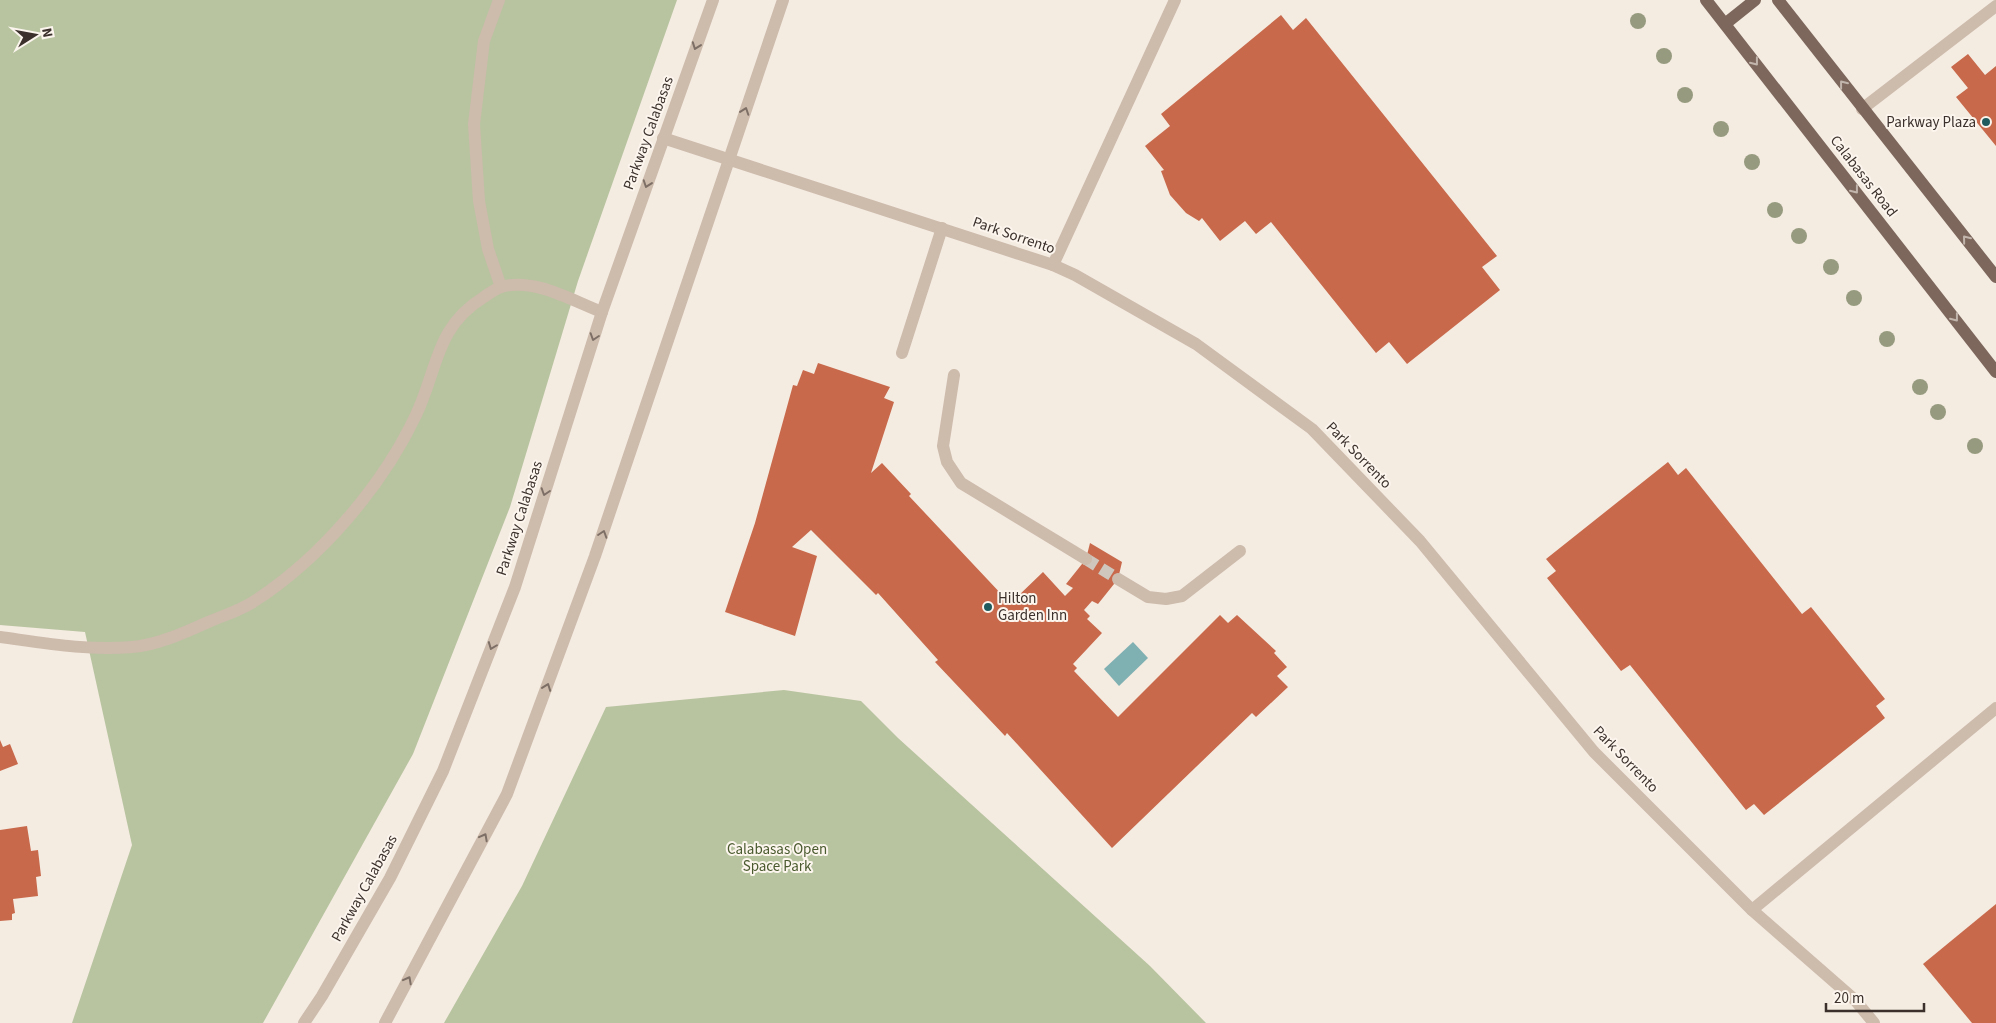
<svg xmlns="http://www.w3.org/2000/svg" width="1996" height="1023" font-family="'Source Sans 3',sans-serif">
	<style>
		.green { fill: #b8c4a0 }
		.water { fill: #7fb0b2 }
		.building { fill: #c8694b }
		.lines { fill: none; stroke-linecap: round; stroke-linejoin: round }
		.minor-tunnel { stroke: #cfc6bd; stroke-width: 12; stroke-dasharray: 12 6; stroke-linecap: butt }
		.minor { stroke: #cdbbac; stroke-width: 12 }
		.major { stroke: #7d675c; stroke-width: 12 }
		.tree { fill: #969b7f }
		.oneway { stroke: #7d6f65 }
		.oneway2 { stroke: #c2b5ac }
		.poi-dot { fill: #1f5a5e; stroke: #fbf5ee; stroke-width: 2 }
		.labels { text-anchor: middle; stroke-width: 4; stroke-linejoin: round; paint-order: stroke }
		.poi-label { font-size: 15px; fill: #3b302b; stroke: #fbf5ee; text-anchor: end }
		.street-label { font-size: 15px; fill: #3b302b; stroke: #fbf5ee }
		.park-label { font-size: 15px; fill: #4a5a2e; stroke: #fbf5ee }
	</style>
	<rect width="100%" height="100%" fill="#f4ebe1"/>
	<!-- green -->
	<g class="green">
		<path d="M0,0H677L578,281L510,507L413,754L263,1023H72L132,845L85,632L0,625Z"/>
		<path d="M784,690L861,701L898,738L1150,966L1206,1023H444L522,886L606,707Z"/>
	</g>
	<!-- water -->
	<path class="water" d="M1133,642L1148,658L1119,686L1104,669Z"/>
	<!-- building -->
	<g class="building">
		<path d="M1281,15L1293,30L1306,18L1497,256L1482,267L1500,290L1407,364L1389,342L1376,353L1271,222L1256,234L1245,221L1220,241L1202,218L1199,221L1186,213L1170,195L1161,171L1164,170L1145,146L1170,126L1161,114Z"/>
		<path d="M1968,54L1985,75L1996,66V146L1956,97L1968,88L1951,67Z"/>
		<path d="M818,363L890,387L884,398L894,402L871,473L882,463L911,494L909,496L1004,597L1007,594L1013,601L1043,572L1065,596L1073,588L1066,584L1086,559L1090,543L1122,562L1118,579L1098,604L1092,601L1084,610L1090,616L1087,619L1102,633L1073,664L1077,668L1074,671L1118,717L1220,615L1228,623L1237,615L1276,651L1274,653L1287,667L1277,676L1288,687L1256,717L1252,713L1112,848L1007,733L1005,736L935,662L938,660L878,593L876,595L811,530L792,547L817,556L795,636L725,612L755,523L793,385L797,386L803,370L814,374Z"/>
		<path d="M1668,462L1678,475L1686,468L1802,614L1811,607L1885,699L1876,706L1885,718L1764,815L1754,804L1746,810L1630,665L1621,671L1547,578L1556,571L1546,559Z"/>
		<path d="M0,740L3,747L10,744L18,764L0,771Z"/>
		<path d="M27,826L31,851L38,850L41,876L36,877L38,896L13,899L15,913L12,914V920L0,921V830Z"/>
		<path d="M1996,904V1023H1972L1923,964Z"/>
	</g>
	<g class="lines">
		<!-- minor-tunnel -->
		<path class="minor-tunnel" d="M1086,559L1118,579"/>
		<!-- minor -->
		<g class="minor">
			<path d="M499,0L484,41L474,124L479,201L488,249L501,287"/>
			<path d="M1862,109L1996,6"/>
			<path d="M663,138L1053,265L1075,275L1196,344L1312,429L1420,541L1594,752L1752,910L1855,1000L1874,1023"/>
			<path d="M1053,265L1175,0"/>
			<path d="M902,353L942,228"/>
			<path d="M954,375L943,446L947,462L961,483L1086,559"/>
			<path d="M1118,579L1148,597L1166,599L1182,596L1240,551"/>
			<path d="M0,637C44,643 88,651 132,647C157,645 184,633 206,623C222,616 239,611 253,602C319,560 382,487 416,415C438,369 435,327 484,297C489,294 495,289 501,287C533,277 573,301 602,312"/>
			<path d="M1752,910L1996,708"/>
			<path d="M304,1023L322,996L390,878L443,771L515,587L602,312L713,0"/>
			<path d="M385,1023L507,794L595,556L783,0"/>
		</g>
		<!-- major -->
		<g class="major">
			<path d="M1706,0L1996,372"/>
			<path d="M1778,0L1996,277"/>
			<path d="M1725,24L1755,0"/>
		</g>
	</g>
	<!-- trees -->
	<g class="tree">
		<circle cx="1638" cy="21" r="8"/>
		<circle cx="1664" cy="56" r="8"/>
		<circle cx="1685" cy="95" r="8"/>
		<circle cx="1721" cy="129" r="8"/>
		<circle cx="1752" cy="162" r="8"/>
		<circle cx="1775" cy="210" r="8"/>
		<circle cx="1799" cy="236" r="8"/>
		<circle cx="1831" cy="267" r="8"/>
		<circle cx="1854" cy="298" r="8"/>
		<circle cx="1887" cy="339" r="8"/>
		<circle cx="1920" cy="387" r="8"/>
		<circle cx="1938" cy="412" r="8"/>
		<circle cx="1975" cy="446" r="8"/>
	</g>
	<!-- one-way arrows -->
	<defs><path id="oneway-chevron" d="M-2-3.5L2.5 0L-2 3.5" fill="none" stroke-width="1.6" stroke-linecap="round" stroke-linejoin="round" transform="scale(1.25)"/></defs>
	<g class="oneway">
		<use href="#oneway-chevron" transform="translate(696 46) rotate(110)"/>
		<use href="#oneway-chevron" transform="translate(745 111) rotate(-71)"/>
		<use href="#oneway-chevron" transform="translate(647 184) rotate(109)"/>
		<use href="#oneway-chevron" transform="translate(594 337) rotate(108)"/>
		<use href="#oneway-chevron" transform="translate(545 492) rotate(108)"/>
		<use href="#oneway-chevron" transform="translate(603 534) rotate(-72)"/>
		<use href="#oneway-chevron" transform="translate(492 646) rotate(111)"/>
		<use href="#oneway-chevron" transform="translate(547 687) rotate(-70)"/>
		<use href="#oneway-chevron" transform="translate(484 837) rotate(-62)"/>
		<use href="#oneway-chevron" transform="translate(408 980) rotate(-62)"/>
	</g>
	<g class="oneway2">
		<use href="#oneway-chevron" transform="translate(1755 62) rotate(52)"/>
		<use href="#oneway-chevron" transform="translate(1843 84) rotate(-128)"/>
		<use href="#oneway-chevron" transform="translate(1855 190) rotate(52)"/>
		<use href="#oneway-chevron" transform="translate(1966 239) rotate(-129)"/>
		<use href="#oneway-chevron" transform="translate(1955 318) rotate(52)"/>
	</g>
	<!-- markers -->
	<g class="poi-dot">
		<circle cx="1986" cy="122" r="5"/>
		<circle cx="988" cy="607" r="5"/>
	</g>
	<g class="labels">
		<!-- poi labels -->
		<g class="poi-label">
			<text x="1976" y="127">Parkway Plaza</text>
			<text x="998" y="603" text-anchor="start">Hilton<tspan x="998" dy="17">Garden Inn</tspan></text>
		</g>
		<!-- street labels -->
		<g class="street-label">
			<text transform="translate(648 133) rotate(-70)" y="5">Parkway Calabasas</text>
			<text transform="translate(1864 176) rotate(52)" y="5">Calabasas Road</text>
			<text transform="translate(1014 235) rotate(19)" y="5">Park Sorrento</text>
			<text transform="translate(1359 455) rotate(46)" y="5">Park Sorrento</text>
			<text transform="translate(519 518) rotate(-72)" y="5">Parkway Calabasas</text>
			<text transform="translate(1626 759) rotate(46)" y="5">Park Sorrento</text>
			<text transform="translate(364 888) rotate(-61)" y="5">Parkway Calabasas</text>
		</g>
		<!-- park labels -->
		<g class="park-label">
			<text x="777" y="854">Calabasas Open<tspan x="777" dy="17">Space Park</tspan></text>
		</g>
	</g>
	<!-- north arrow -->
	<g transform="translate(35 35) rotate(79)" stroke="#fbf5ee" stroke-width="4" paint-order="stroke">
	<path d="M0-4L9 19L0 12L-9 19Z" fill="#3b302b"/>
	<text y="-8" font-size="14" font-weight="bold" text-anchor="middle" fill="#3b302b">N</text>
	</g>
	<!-- scale -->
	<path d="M1826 1003v8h98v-8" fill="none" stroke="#3b302b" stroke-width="2.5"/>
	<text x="1834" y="1003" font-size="15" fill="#3b302b" stroke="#fbf5ee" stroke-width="4" paint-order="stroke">20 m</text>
</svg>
